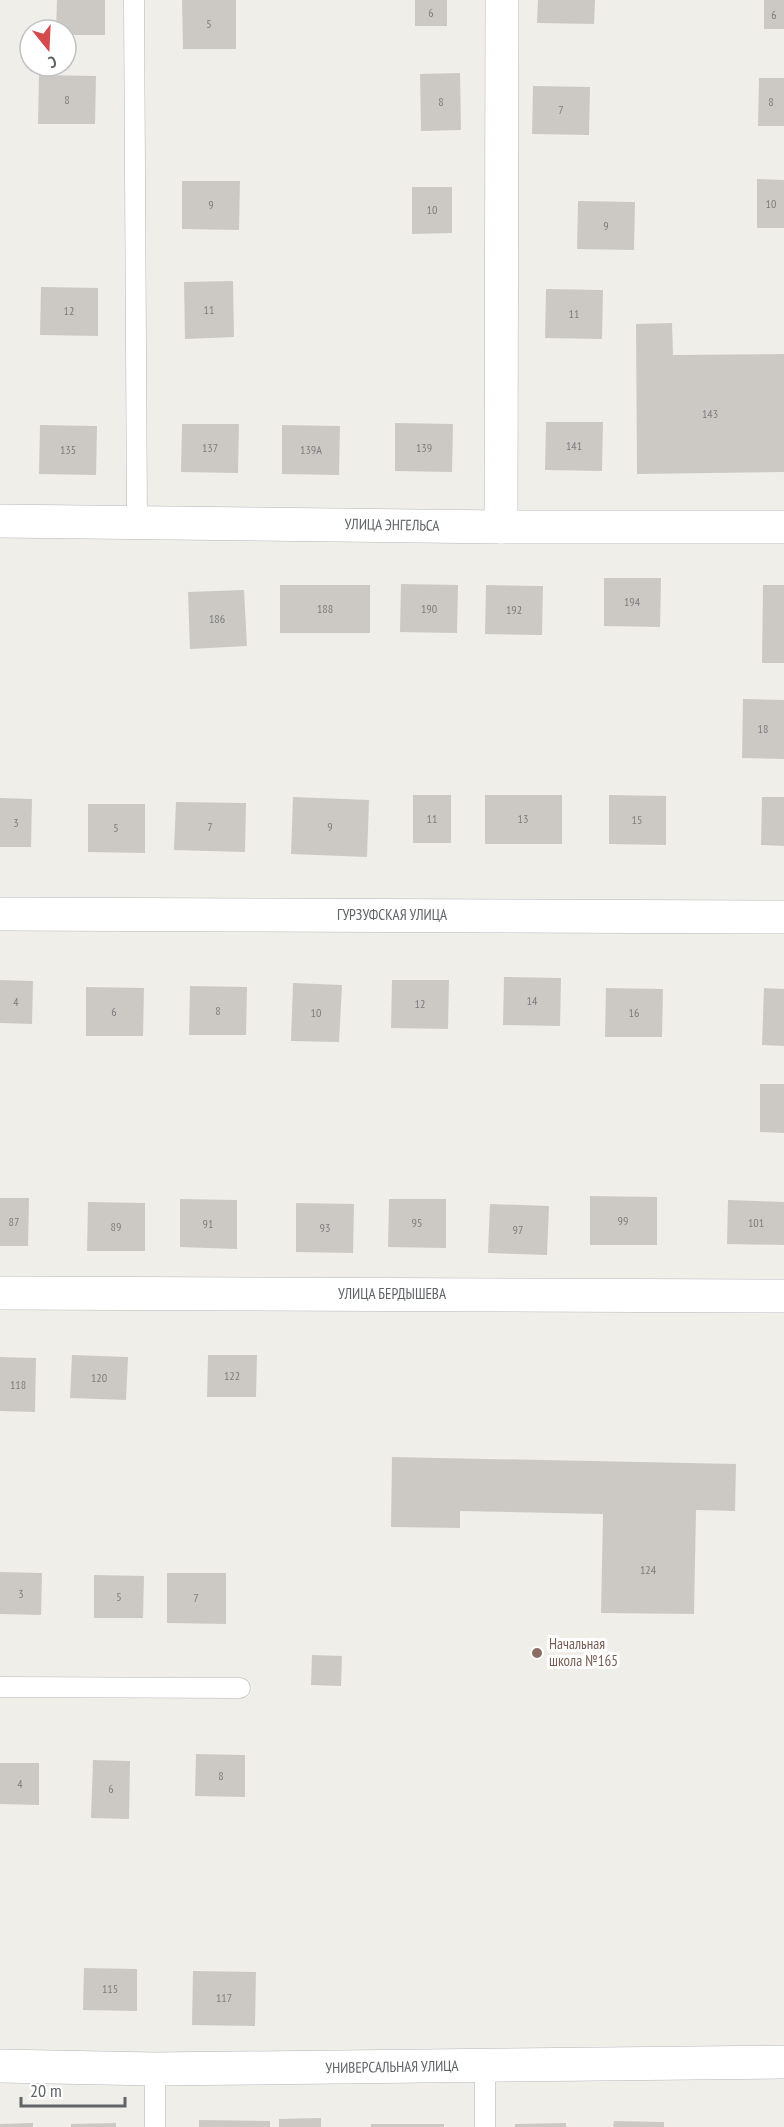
<svg xmlns="http://www.w3.org/2000/svg" width="784" height="2127" font-family="'PT Sans Narrow',sans-serif">
	<style>
		.building { fill: #ccc9c5 }
		.lines { fill: none; stroke-linecap: round; stroke-linejoin: round }
		.lane-casing { stroke: #b4b6b9; stroke-width: 21 }
		.street-casing { stroke: #b4b6b9; stroke-width: 34 }
		.secondary-casing { stroke: #b3b6b9; stroke-width: 34 }
		.lane { stroke: #fff; stroke-width: 20 }
		.street { stroke: #fff; stroke-width: 33 }
		.secondary { stroke: #fff; stroke-width: 33 }
		.education-dot { fill: #8d6e63; stroke: #fff; stroke-width: 2 }
		.labels { text-anchor: middle; stroke-width: 6; stroke-linejoin: round; paint-order: stroke }
		.number-label { font-size: 12px; fill: #7b7d7e }
		.street-label { font-size: 15px; fill: #606467; stroke: #fff }
		.education-label { font-size: 15px; fill: #785e54; stroke: #fff; text-anchor: start }
	</style>
	<rect width="100%" height="100%" fill="#f0eee9"/>
	<!-- building -->
	<g class="building">
		<path d="M57,0H105V35H66V30H56Z"/>
		<path d="M182,0H236V49H183Z"/>
		<rect x="415" y="0" width="32" height="26"/>
		<path d="M538,0H595L594,24L537,23Z"/>
		<rect x="764" y="0" width="20" height="29"/>
		<path d="M460,73L461,130L421,131L420,74Z"/>
		<path d="M39,75L96,76L95,124H38Z"/>
		<path d="M759,78H784V126H758Z"/>
		<path d="M533,86L590,87L589,135L532,134Z"/>
		<path d="M757,179L784,180V228H757Z"/>
		<path d="M182,181H240L239,230L182,229Z"/>
		<path d="M412,187H452V233L412,234Z"/>
		<path d="M578,201L635,202L634,250L577,249Z"/>
		<path d="M233,281L234,337L185,339L184,282Z"/>
		<path d="M41,287L98,288V336L40,335Z"/>
		<path d="M546,289L603,290L602,339L545,338Z"/>
		<path d="M672,323L673,355L784,354V472L637,474L636,324Z"/>
		<path d="M546,422H603L602,471L545,470Z"/>
		<path d="M395,423L453,424L452,472L395,471Z"/>
		<path d="M182,424H239L238,473L181,472Z"/>
		<path d="M40,425L97,426L96,475L39,474Z"/>
		<path d="M282,425L340,426L339,475L282,474Z"/>
		<path d="M604,578H661L660,627L604,626Z"/>
		<path d="M401,584L458,585L457,633L400,632Z"/>
		<rect x="280" y="585" width="90" height="48"/>
		<path d="M486,585L543,586L542,635L485,634Z"/>
		<path d="M763,585H784V663H762Z"/>
		<path d="M244,590L247,646L190,649L188,592Z"/>
		<path d="M743,699L784,700V759L742,758Z"/>
		<rect x="413" y="795" width="38" height="48"/>
		<rect x="485" y="795" width="77" height="49"/>
		<path d="M609,795L666,796V845L609,844Z"/>
		<path d="M293,797L369,800L367,857L291,854Z"/>
		<path d="M762,797H784V846L761,845Z"/>
		<path d="M0,798L32,799L31,847H0Z"/>
		<path d="M176,802L246,803L245,852L174,850Z"/>
		<path d="M88,804H145V853L88,852Z"/>
		<path d="M504,977L561,978L560,1026L503,1025Z"/>
		<path d="M0,980L33,981L32,1024L0,1023Z"/>
		<path d="M392,980H449L448,1029L391,1028Z"/>
		<path d="M293,983L342,985L339,1042L291,1041Z"/>
		<path d="M190,986L247,987L246,1035H189Z"/>
		<path d="M86,987L144,988L143,1036H86Z"/>
		<path d="M606,988L663,989L662,1037H605Z"/>
		<path d="M764,988L784,989V1046L762,1045Z"/>
		<path d="M760,1084H784V1133L760,1132Z"/>
		<path d="M590,1196L657,1197V1245H590Z"/>
		<path d="M0,1198H29L28,1246H0Z"/>
		<path d="M180,1199L237,1200V1249L180,1247Z"/>
		<path d="M389,1199H446V1248L388,1247Z"/>
		<path d="M728,1200L784,1202V1245L727,1244Z"/>
		<path d="M88,1202L145,1203V1251H87Z"/>
		<path d="M296,1203L354,1204L353,1253L296,1252Z"/>
		<path d="M490,1204L549,1206L547,1255L488,1253Z"/>
		<path d="M72,1355L128,1357L126,1400L70,1398Z"/>
		<path d="M208,1355H257L256,1397H207Z"/>
		<path d="M0,1357L36,1358L35,1412L0,1411Z"/>
		<path d="M392,1457L736,1464L735,1511L696,1510L694,1614L601,1613L603,1514L460,1511V1528L391,1527Z"/>
		<path d="M0,1572L42,1573L41,1615L0,1614Z"/>
		<path d="M167,1573H226V1624L167,1623Z"/>
		<path d="M94,1575L144,1576L143,1618H94Z"/>
		<path d="M312,1655L342,1656L341,1686L311,1685Z"/>
		<path d="M196,1754L245,1755V1797L195,1796Z"/>
		<path d="M93,1760L130,1761L129,1819L91,1818Z"/>
		<path d="M0,1763H39V1805L0,1804Z"/>
		<path d="M84,1968L137,1969V2011L83,2010Z"/>
		<path d="M193,1971L256,1972L255,2026L192,2025Z"/>
		<path d="M321,2118V2127H279V2119Z"/>
		<path d="M199,2120L270,2121V2127H199Z"/>
		<path d="M614,2121L664,2122V2127H613Z"/>
		<path d="M33,2123V2127H0V2124Z"/>
		<path d="M116,2123V2127H71V2124Z"/>
		<path d="M566,2123V2127H515V2124Z"/>
		<rect x="371" y="2124" width="73" height="3"/>
	</g>
	<g class="lines">
		<defs>
			<g id="lane">
				<path d="M134,0L137,521"/>
				<path d="M0,1687L240,1688"/>
				<path d="M485,2066V2127"/>
				<path d="M155,2069V2127"/>
			</g>
			<g id="street">
				<path d="M0,521L501,527H784"/>
				<path d="M501,527L502,0"/>
				<path d="M0,914L784,917"/>
				<path d="M0,2066L155,2069L784,2062"/>
			</g>
			<path id="secondary" d="M0,1293L784,1296"/>
		</defs>
		<!-- lane casing -->
		<use href="#lane" class="lane-casing"/>
		<!-- street casing -->
		<use href="#street" class="street-casing"/>
		<!-- secondary casing -->
		<use href="#secondary" class="secondary-casing"/>
		<!-- lane -->
		<use href="#lane" class="lane"/>
		<!-- street -->
		<use href="#street" class="street"/>
		<!-- secondary -->
		<use href="#secondary" class="secondary"/>
	</g>
	<!-- markers -->
	<circle class="education-dot" cx="537" cy="1653" r="6"/>
	<g class="labels">
		<!-- number labels -->
		<g class="number-label">
			<text x="431" y="17">6</text>
			<text x="774" y="19">6</text>
			<text x="209" y="28">5</text>
			<text x="67" y="104">8</text>
			<text x="441" y="106">8</text>
			<text x="771" y="106">8</text>
			<text x="561" y="114">7</text>
			<text x="771" y="208">10</text>
			<text x="211" y="209">9</text>
			<text x="432" y="214">10</text>
			<text x="606" y="230">9</text>
			<text x="209" y="314">11</text>
			<text x="69" y="315">12</text>
			<text x="574" y="318">11</text>
			<text x="710" y="418">143</text>
			<text x="574" y="450">141</text>
			<text x="210" y="452">137</text>
			<text x="424" y="452">139</text>
			<text x="68" y="454">135</text>
			<text x="311" y="454">139А</text>
			<text x="632" y="606">194</text>
			<text x="325" y="613">188</text>
			<text x="429" y="613">190</text>
			<text x="514" y="614">192</text>
			<text x="217" y="623">186</text>
			<text x="763" y="733">18</text>
			<text x="432" y="823">11</text>
			<text x="523" y="823">13</text>
			<text x="637" y="824">15</text>
			<text x="16" y="827">3</text>
			<text x="210" y="831">7</text>
			<text x="330" y="831">9</text>
			<text x="116" y="832">5</text>
			<text x="532" y="1005">14</text>
			<text x="16" y="1006">4</text>
			<text x="420" y="1008">12</text>
			<text x="218" y="1015">8</text>
			<text x="114" y="1016">6</text>
			<text x="316" y="1017">10</text>
			<text x="634" y="1017">16</text>
			<text x="623" y="1225">99</text>
			<text x="14" y="1226">87</text>
			<text x="417" y="1227">95</text>
			<text x="756" y="1227">101</text>
			<text x="208" y="1228">91</text>
			<text x="116" y="1231">89</text>
			<text x="325" y="1232">93</text>
			<text x="518" y="1234">97</text>
			<text x="232" y="1380">122</text>
			<text x="99" y="1382">120</text>
			<text x="18" y="1389">118</text>
			<text x="648" y="1574">124</text>
			<text x="21" y="1598">3</text>
			<text x="119" y="1601">5</text>
			<text x="196" y="1602">7</text>
			<text x="221" y="1780">8</text>
			<text x="20" y="1788">4</text>
			<text x="111" y="1793">6</text>
			<text x="110" y="1993">115</text>
			<text x="224" y="2002">117</text>
		</g>
		<!-- street labels -->
		<g class="street-label">
			<text transform="translate(392 525) rotate(1)" y="5">УЛИЦА ЭНГЕЛЬСА</text>
			<text x="392" y="920">ГУРЗУФСКАЯ УЛИЦА</text>
			<text x="392" y="1299">УЛИЦА БЕРДЫШЕВА</text>
			<text transform="translate(392 2067) rotate(-1)" y="5">УНИВЕРСАЛЬНАЯ УЛИЦА</text>
		</g>
		<!-- education labels -->
		<g class="education-label">
			<text x="549" y="1649">Начальная<tspan x="549" dy="17">школа №165</tspan></text>
		</g>
	</g>
	<!-- north arrow -->
	<g transform="translate(48 48) rotate(162)"><circle r="28" fill="#ffffff" stroke="#bfc1c2" stroke-width="1.5"/>
	<path d="M0-4.5L10 22L0 15L-10 22Z" fill="#d44a4d"/>
	<text y="-9" font-size="16" font-weight="bold" text-anchor="middle" fill="#606467">С</text>
	</g>
	<!-- scale -->
	<path d="M21 2097v9h104v-9" fill="none" stroke="#606467" stroke-width="3"/>
	<text x="30" y="2097" font-size="18" fill="#606467" stroke="#ffffff" stroke-width="4.5" paint-order="stroke">20 m</text>
</svg>
